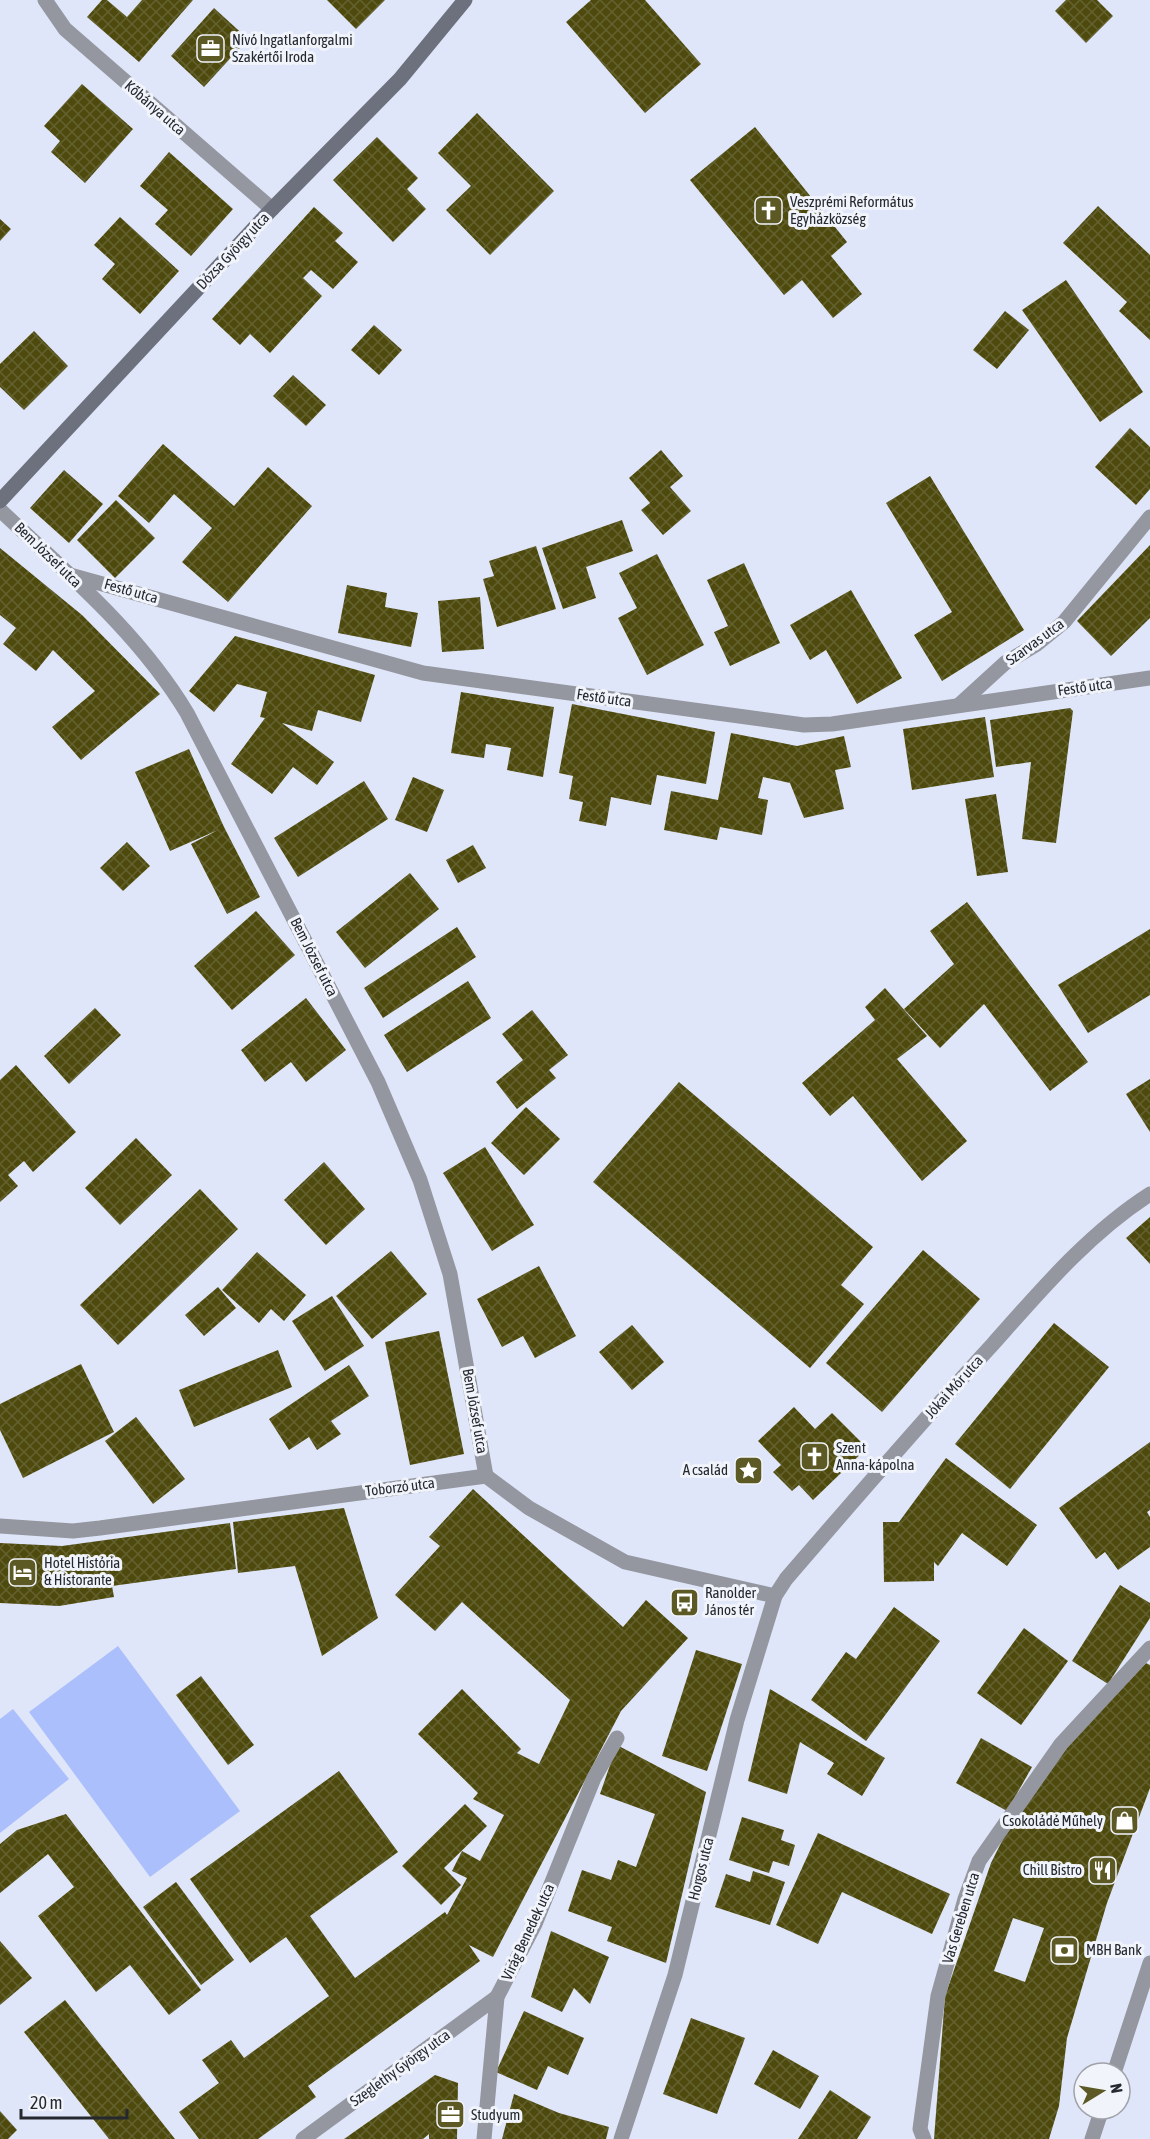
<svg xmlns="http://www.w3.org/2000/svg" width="1150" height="2139" font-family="'Asap Condensed',sans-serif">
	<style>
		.grass { fill: #abbffd }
		.building { fill: url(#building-cross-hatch); fill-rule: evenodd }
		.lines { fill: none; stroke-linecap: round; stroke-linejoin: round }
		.minor { stroke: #94979f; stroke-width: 15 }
		.secondary { stroke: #6d717d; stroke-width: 15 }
		.labels { text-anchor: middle; stroke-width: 6; stroke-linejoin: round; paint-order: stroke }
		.poi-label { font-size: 15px; fill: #25282f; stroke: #f1f4fb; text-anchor: start }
		.street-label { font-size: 15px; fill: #25282f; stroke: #f1f4fb }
	</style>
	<defs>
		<pattern id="building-cross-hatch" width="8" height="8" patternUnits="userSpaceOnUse" patternTransform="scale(1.5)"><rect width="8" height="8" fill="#4e4a0d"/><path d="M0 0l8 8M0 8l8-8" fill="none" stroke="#646131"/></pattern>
	</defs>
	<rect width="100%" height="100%" fill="#e0e6f9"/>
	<!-- grass -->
	<g class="grass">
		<path d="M118,1646L240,1811L150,1877L29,1712Z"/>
		<path d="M13,1709L69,1779L0,1833V1719Z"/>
	</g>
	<!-- building -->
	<g class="building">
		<path d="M102,0H107L127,17L142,0H193L139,62L87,17Z"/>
		<path d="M327,0H385L356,29Z"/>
		<path d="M591,0H645L701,64L645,113L566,22Z"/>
		<path d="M1066,0H1097L1113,16L1086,43L1055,11Z"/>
		<path d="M214,8L248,39L204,87L171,56Z"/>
		<path d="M82,84L133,129L85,183L51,152L60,141L44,126Z"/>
		<path d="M477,113L554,191L490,255L446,210L471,186L438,153Z"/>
		<path d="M755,127L847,242L831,256L862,294L833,318L802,280L784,295L690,180Z"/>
		<path d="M377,137L418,178L407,189L426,209L393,242L333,180Z"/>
		<path d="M169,152L233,209L191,256L155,224L168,210L140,186Z"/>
		<path d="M1098,206L1150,255V340L1119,311L1127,302L1063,243Z"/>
		<path d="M314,207L343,233L335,241L358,262L333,289L311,270L303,278L322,296L270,353L250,334L240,345L212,319Z"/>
		<path d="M120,217L179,271L140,314L102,279L115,264L94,245Z"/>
		<path d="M0,219L11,229L0,241Z"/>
		<path d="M1066,280L1143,392L1100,422L1022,310Z"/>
		<path d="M1005,311L1029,330L997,369L973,350Z"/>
		<path d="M374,325L402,350L379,375L351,350Z"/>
		<path d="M34,331L68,366L24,410L0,387V364Z"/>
		<path d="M293,375L326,405L306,426L273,396Z"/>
		<path d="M1130,428L1150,447V489L1136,505L1095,467Z"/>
		<path d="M163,444L234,506L268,467L312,506L228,602L182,562L212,528L174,494L149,523L118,496Z"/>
		<path d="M661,450L683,476L670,487L691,511L663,535L641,510L650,503L629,478Z"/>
		<path d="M64,470L103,504L69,543L30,508Z"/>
		<path d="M930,476L1024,630L942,681L914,635L952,612L886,503Z"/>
		<path d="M116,500L155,538L115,578L77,540Z"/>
		<path d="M622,520L633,551L586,567L596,598L563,609L542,548Z"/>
		<path d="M1150,545V618L1111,656L1077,621Z"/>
		<path d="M536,546L556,609L497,627L483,579L494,576L489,561Z"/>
		<path d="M0,548L82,615L160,694L81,760L52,727L95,691L53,650L36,671L3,644L16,628L0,615Z"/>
		<path d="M657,554L704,645L647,675L618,618L637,608L619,573Z"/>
		<path d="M744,563L780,643L730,666L714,632L728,626L707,580Z"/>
		<path d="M347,585L387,593L385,607L418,613L411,647L338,633Z"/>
		<path d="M851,590L902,678L857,704L826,650L810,660L790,625Z"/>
		<path d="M480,597L484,649L442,652L438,601Z"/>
		<path d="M235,636L375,675L361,722L318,710L312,731L282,723L334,762L317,785L293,767L272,794L231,764L265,718L260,717L267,692L237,684L214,712L189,691Z"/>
		<path d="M461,692L554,707L543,777L507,770L511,748L486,744L484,758L451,753Z"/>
		<path d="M572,704L715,732L706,784L657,775L651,805L611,797L606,826L579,821L583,802L569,799L573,776L559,773Z"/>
		<path d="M1070,708L1073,711L1056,843L1022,839L1031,762L996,767L990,720Z"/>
		<path d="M985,717L994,777L912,790L903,729Z"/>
		<path d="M731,733L797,746L844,736L851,767L835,770L844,809L804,818L790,783L763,777L758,798L768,800L762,835L720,827L717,840L664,830L671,791L718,800Z"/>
		<path d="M189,749L224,827L260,897L227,914L191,844L218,830L170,851L135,772Z"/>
		<path d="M413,777L444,790L427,832L395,820Z"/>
		<path d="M364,781L388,819L298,877L274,838Z"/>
		<path d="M996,794L1008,872L977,876L965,799Z"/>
		<path d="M127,842L150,866L123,891L100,868Z"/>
		<path d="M473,845L486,868L458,883L446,860Z"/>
		<path d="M410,873L439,909L365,968L336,932Z"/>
		<path d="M967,902L1088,1062L1050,1091L984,1004L940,1048L904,1009L954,964L930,931Z"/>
		<path d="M256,911L295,955L232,1010L194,966Z"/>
		<path d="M457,927L476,957L383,1018L364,988Z"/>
		<path d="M1150,929V995L1088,1033L1058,985Z"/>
		<path d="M468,981L491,1018L407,1072L384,1035Z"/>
		<path d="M885,988L927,1036L897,1059L967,1141L922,1181L853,1096L830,1116L802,1083L875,1020L865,1007Z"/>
		<path d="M306,998L346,1050L306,1082L291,1062L265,1082L241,1050Z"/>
		<path d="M95,1008L121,1035L69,1084L44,1056Z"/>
		<path d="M532,1010L568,1055L549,1070L556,1078L517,1109L496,1082L523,1060L502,1034Z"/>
		<path d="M16,1065L76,1132L33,1172L24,1161L8,1175L18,1186L0,1202V1080Z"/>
		<path d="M1150,1079V1132L1126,1094Z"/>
		<path d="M679,1082L873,1247L841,1285L864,1304L810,1368L593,1182Z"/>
		<path d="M526,1107L560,1139L524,1175L491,1143Z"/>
		<path d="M136,1138L172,1175L120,1225L85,1188Z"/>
		<path d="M485,1147L534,1225L492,1251L443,1173Z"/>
		<path d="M324,1162L365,1209L326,1245L284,1200Z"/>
		<path d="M200,1189L238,1229L118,1345L80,1305Z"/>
		<path d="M1150,1217V1264L1126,1238Z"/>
		<path d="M923,1250L980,1299L882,1412L826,1363Z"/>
		<path d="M391,1251L427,1294L372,1339L336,1296Z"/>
		<path d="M257,1252L306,1295L284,1321L271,1309L259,1323L222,1290Z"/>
		<path d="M539,1266L576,1336L535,1358L523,1336L502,1347L477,1299Z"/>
		<path d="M218,1287L236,1308L204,1336L185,1315Z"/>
		<path d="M332,1296L364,1346L325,1371L292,1321Z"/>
		<path d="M1054,1323L1109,1367L1010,1489L955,1444Z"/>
		<path d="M632,1325L664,1362L632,1390L599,1352Z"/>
		<path d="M439,1331L464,1454L410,1465L385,1342Z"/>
		<path d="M278,1350L292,1387L194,1427L179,1390Z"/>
		<path d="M81,1364L114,1432L23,1478L0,1430V1404Z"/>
		<path d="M349,1365L369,1396L331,1421L341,1434L317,1450L309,1437L289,1450L269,1419Z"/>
		<path d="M794,1407L815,1429L832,1413L867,1448L813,1500L799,1485L792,1491L773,1472L781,1465L758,1441Z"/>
		<path d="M136,1417L185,1479L153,1504L105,1441Z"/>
		<path d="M1150,1442V1510L1147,1512L1150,1517V1547L1118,1570L1105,1552L1096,1559L1059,1508Z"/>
		<path d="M946,1458L1037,1525L1007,1566L962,1533L938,1566L934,1562V1581L884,1582L883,1522H899Z"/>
		<path d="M473,1489L623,1627L646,1600L688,1638L621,1711L493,1957L469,1945L480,1961L308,2086L316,2097L258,2139H199L179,2112L219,2083L202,2060L231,2040L244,2058L329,1996L286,1937L250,1963L190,1879L339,1771L398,1852L310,1916L355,1978L445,1912L447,1915L467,1878L452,1871L462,1851L480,1861L504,1815L473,1799L478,1793L418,1734L462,1689L521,1749L517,1753L539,1764L570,1700L462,1602L435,1631L395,1595L440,1546L429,1537Z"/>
		<path d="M344,1508L378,1618L322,1656L295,1566L238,1573L233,1522Z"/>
		<path d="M230,1523L236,1569L112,1586L114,1597L59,1606L0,1603V1543L62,1546Z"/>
		<path d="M1120,1585L1150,1603V1618L1108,1684L1072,1661Z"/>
		<path d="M894,1607L940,1641L866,1741L811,1700L846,1652L856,1659Z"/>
		<path d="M1024,1628L1068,1661L1021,1725L977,1693Z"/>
		<path d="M696,1650L742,1664L707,1771L662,1756Z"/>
		<path d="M1146,1663L1150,1665V1788L1107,1903L1067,2038L1059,2106L1049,2139H934L945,1996L991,1863L1020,1805L1056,1758ZM1013,1918L1044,1928L1025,1982L994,1971Z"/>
		<path d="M201,1676L254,1745L228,1765L176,1695Z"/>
		<path d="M770,1689L885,1758L862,1796L827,1774L834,1763L800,1742L787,1794L748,1781Z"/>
		<path d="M981,1738L1032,1767L1007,1811L956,1783Z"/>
		<path d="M617,1745L706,1792L666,1963L607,1941L612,1927L568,1911L582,1870L611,1880L618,1860L636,1867L655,1814L600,1794Z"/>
		<path d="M465,1804L487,1826L444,1868L461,1885L441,1905L402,1866Z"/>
		<path d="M66,1814L201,1990L169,2015L130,1965L96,1992L38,1916L74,1887L48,1854L0,1893V1844L17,1830Z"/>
		<path d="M742,1817L784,1830L781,1840L795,1845L789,1866L773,1861L769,1873L729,1860Z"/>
		<path d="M818,1833L950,1894L932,1934L842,1892L818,1944L776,1925Z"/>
		<path d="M753,1871L785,1882L770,1925L715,1907L726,1874L750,1882Z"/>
		<path d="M176,1882L234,1960L201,1985L143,1907Z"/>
		<path d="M551,1931L609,1957L590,2004L574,1988L562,2012L531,1997Z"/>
		<path d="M0,1941L32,1978L0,2005Z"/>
		<path d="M65,2000L175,2139H109L24,2032Z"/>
		<path d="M524,2011L584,2038L568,2075L548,2066L537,2090L496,2072Z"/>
		<path d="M691,2018L745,2038L717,2114L663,2094Z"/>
		<path d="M773,2050L819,2076L800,2109L754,2084Z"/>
		<path d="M435,2075L458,2083L457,2139H429V2134L423,2139H344Z"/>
		<path d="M830,2090L871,2117L857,2139H798Z"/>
		<path d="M514,2094L559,2113L609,2127L606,2139H502Z"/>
		<path d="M0,2111L17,2130L8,2139H0Z"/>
	</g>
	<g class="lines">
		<!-- minor -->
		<g class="minor">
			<path d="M45,0L65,29L272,209"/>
			<path d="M0,510C67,573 139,633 187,713L378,1082L420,1180L450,1274L486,1476"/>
			<path d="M70,575L423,673L804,725L832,724L1150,678"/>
			<path d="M959,705L1005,663L1037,644L1064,622L1150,517"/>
			<path d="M0,1526L73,1531L100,1528L486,1476L529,1508L625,1562L775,1596"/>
			<path d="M1114,2073L1150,1963"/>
			<path d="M303,2139L497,1997"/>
			<path d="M484,2139L497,1997L535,1924L594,1778L617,1738"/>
			<path d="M621,2139L675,1975L737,1720L775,1596L786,1579C854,1500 922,1421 993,1344C1041,1290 1089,1233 1150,1194"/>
			<path d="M924,2139L920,2129L938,1996L965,1899L979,1861L1061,1744L1150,1648"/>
			<path d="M1092,2139L1102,2109"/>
		</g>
		<!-- secondary -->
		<path class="secondary" d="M0,501L272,209L400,79L465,0"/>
	</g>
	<!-- icons -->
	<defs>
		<symbol id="office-square" viewBox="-11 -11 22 22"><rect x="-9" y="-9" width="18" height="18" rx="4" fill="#5c5925" stroke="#f1f4fb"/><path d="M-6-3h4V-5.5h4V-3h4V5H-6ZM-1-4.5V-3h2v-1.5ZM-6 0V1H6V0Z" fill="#fff"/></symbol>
		<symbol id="church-square" viewBox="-11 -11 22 22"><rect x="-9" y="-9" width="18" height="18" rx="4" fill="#5c5925" stroke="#f1f4fb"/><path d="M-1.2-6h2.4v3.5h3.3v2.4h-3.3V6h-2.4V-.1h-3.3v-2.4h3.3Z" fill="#fff"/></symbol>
		<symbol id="sight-square" viewBox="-11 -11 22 22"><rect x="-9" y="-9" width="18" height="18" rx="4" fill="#5c5925" stroke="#f1f4fb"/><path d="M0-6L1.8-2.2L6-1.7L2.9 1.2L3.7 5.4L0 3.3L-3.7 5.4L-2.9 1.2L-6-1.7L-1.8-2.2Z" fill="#fff"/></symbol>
		<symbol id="hotel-square" viewBox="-11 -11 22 22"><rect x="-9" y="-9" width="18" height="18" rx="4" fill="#5c5925" stroke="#f1f4fb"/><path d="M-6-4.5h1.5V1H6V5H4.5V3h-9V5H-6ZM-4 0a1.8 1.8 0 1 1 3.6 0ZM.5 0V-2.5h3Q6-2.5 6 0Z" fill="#fff"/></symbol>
		<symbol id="bus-square" viewBox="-11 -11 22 22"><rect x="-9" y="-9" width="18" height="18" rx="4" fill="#5c5925" stroke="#f1f4fb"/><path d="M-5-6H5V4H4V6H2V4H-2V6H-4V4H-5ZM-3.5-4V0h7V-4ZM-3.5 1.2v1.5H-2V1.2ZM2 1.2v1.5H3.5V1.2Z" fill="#fff"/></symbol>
		<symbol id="shop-square" viewBox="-11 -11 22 22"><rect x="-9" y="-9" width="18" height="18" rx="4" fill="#5c5925" stroke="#f1f4fb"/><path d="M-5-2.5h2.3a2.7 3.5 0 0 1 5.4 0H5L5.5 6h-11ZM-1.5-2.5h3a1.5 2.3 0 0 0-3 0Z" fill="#fff"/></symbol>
		<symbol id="restaurant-square" viewBox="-11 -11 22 22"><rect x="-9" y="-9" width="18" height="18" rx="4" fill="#5c5925" stroke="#f1f4fb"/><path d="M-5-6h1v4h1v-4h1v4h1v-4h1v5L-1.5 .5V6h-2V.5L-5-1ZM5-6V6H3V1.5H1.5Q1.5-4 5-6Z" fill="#fff"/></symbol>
		<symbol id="bank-square" viewBox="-11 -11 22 22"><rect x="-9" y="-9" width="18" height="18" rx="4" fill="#5c5925" stroke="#f1f4fb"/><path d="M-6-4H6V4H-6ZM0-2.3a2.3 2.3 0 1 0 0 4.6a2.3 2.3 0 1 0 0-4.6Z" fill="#fff"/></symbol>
	</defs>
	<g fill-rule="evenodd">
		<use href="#office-square" x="194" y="32" width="33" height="33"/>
		<use href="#church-square" x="752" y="194" width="33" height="33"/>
		<use href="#church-square" x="798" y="1440" width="33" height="33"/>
		<use href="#sight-square" x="732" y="1454" width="33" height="33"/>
		<use href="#hotel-square" x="6" y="1556" width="33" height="33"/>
		<use href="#bus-square" x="668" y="1586" width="33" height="33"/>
		<use href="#shop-square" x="1108" y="1804" width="33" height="33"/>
		<use href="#restaurant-square" x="1086" y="1854" width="33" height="33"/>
		<use href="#bank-square" x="1048" y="1934" width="33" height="33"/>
		<use href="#office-square" x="434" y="2098" width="33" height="33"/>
	</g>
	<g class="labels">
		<!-- poi labels -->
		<g class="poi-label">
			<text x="232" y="45">Nívó Ingatlanforgalmi<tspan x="232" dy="17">Szakértői Iroda</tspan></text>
			<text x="790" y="207">Veszprémi Református<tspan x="790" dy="17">Egyházközség</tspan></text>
			<text x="836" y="1453">Szent<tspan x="836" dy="17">Anna-kápolna</tspan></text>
			<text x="728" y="1475" text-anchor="end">A család</text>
			<text x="44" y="1568">Hotel História<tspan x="44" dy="17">&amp; Historante</tspan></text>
			<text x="705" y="1598">Ranolder<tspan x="705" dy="17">János tér</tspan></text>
			<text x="1103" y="1826" text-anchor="end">Csokoládé Műhely</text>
			<text x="1082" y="1875" text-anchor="end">Chill Bistro</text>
			<text x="1086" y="1955">MBH Bank</text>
			<text x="471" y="2120">Studyum</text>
		</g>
		<!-- street labels -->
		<g class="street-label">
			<text transform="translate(155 108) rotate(41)" y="5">Kőbánya utca</text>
			<text transform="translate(233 251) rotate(-47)" y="5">Dózsa György utca</text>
			<text transform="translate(48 555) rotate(44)" y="5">Bem József utca</text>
			<text transform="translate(131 591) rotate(16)" y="5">Festő utca</text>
			<text transform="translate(1035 642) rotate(-36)" y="5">Szarvas utca</text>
			<text transform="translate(1085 687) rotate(-8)" y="5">Festő utca</text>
			<text transform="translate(604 698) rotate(8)" y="5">Festő utca</text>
			<text transform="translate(314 957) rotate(63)" y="5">Bem József utca</text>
			<text transform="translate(954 1387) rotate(-48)" y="5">Jókai Mór utca</text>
			<text transform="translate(475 1411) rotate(80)" y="5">Bem József utca</text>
			<text transform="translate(400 1487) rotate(-7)" y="5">Toborzó utca</text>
			<text transform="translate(701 1869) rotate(-76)" y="5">Horgos utca</text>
			<text transform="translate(961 1918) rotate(-73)" y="5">Vas Gereben utca</text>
			<text transform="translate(528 1932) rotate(-65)" y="5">Virág Benedek utca</text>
			<text transform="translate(400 2068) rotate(-36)" y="5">Szeglethy György utca</text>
		</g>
	</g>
	<!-- north arrow -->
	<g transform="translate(1102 2091) rotate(79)"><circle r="28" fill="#f1f4fb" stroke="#9fa2a9" stroke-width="1.5"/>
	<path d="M0-4.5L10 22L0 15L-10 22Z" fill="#5c5925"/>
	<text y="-9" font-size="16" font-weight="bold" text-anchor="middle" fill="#25282f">N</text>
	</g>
	<!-- scale -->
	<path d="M21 2109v9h106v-9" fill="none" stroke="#25282f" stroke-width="3"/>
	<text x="30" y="2109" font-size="18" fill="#25282f" stroke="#f1f4fb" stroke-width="4.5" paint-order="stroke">20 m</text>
</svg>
